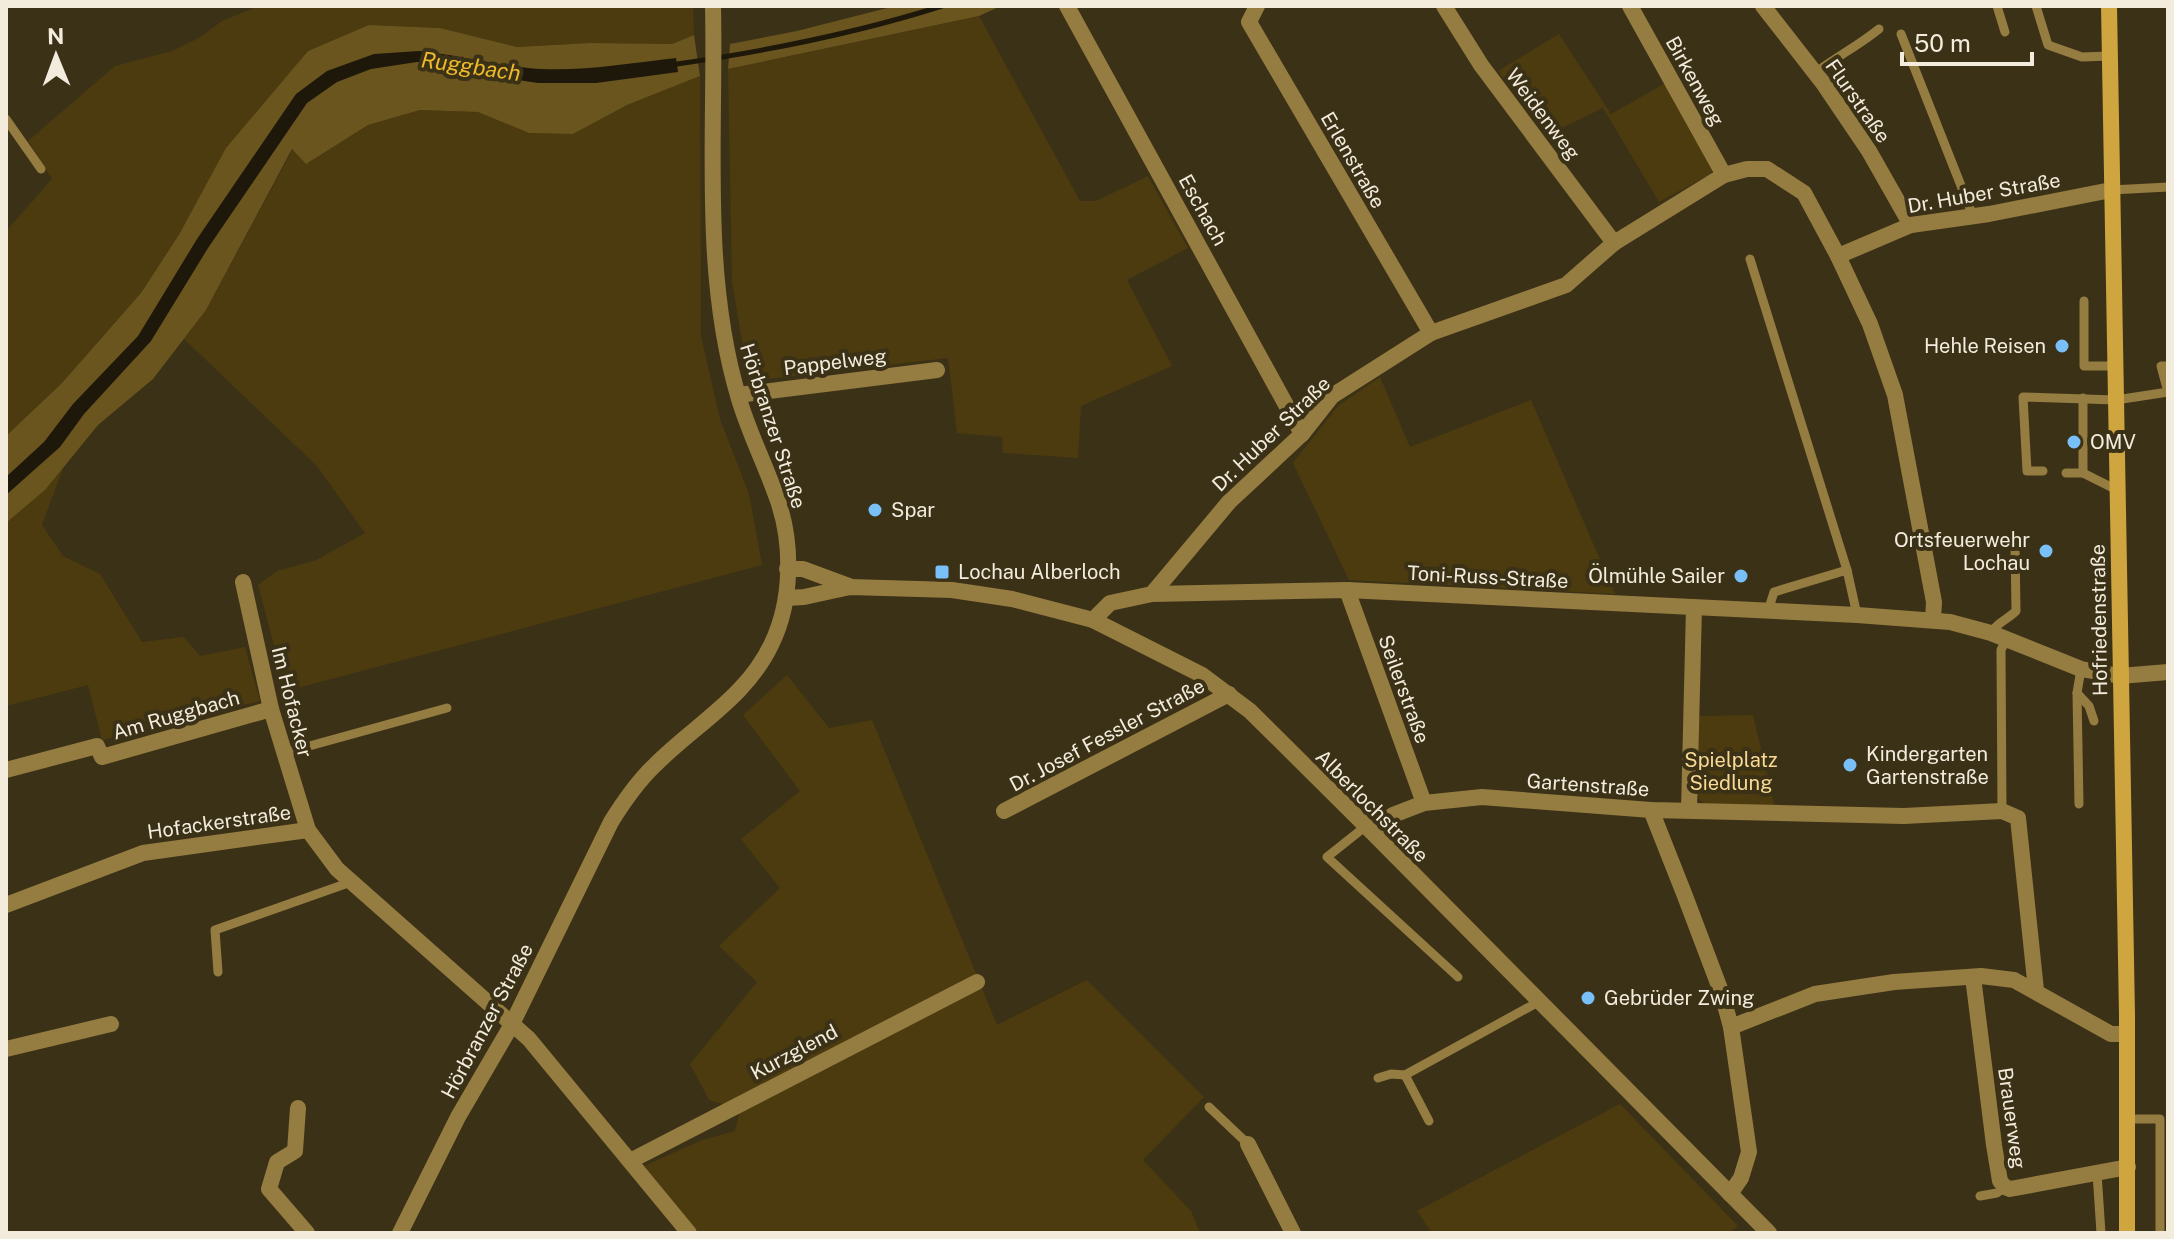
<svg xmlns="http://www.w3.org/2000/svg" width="2174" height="1239" font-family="'Public Sans',sans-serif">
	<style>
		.green { fill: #4c3b0e }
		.forest { fill: #6a551f }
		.water { fill: #1e180a }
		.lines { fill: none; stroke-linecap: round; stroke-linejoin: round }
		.stream { stroke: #1e180a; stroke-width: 5 }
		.service { stroke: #957c41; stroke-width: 9 }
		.minor { stroke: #957c41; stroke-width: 16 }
		.tertiary { stroke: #957c41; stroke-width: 16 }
		.secondary { stroke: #cea53f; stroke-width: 16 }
		.poi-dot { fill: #79bff8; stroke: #3b3117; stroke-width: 3 }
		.labels { text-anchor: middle; stroke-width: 8; stroke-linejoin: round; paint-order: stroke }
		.street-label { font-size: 20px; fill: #f3ecdd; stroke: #3b3117 }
		.poi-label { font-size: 20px; fill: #f3ecdd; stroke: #3b3117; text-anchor: start }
		.park-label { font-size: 20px; fill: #f8da94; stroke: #3b3117 }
		.water-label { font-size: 22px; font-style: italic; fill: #efbb2b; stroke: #3b3117 }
	</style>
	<rect width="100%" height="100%" fill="#3b3117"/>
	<!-- green -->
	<g class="green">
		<path d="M259,6H693L694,35L672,44L590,43L517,47L440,28L370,25L308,51L180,233L141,293L62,383L6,436V231L52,179L28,141L115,66L172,51L199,38L222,21Z"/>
		<path d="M979,16L1080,201H1096L1148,176L1188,248L1127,280L1172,366L1081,406L1078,458L1003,453L1002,437L957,433L948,358L759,380L745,360L732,281L728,69Z"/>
		<path d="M1559,34L1611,114L1669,81L1713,166L1711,174L1659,202L1603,108L1547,135L1498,71Z"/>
		<path d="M700,76L701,336L720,419L749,494L762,565L286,691L258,585L277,571L316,560L365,533L317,466L184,339L206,310L293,149L307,163L368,125L420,110L478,112L529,133L573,134L627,105Z"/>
		<path d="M1380,377L1410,447L1531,400L1615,594L1349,580L1293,463L1338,406Z"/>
		<path d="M64,466L42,525L63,556L100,574L142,642L184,637L200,656L245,647L260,701L102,740L88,685L6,706V523L45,490Z"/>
		<path d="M787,675L829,728L872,720L997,1025L1087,980L1204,1097L1143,1160L1191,1211L1200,1233H699L644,1166L702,1140L735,1131L740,1110L709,1100L690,1064L757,982L719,946L780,888L741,839L800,791L743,715Z"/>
		<path d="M1753,715L1775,808L1706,805L1697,797V792L1699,716Z"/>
		<path d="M1620,1104L1738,1226L1729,1233H1432L1417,1211Z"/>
	</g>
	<!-- forest -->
	<g class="forest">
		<path d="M895,6H1001L979,16L728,69L730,44L797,31Z"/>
		<path d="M369,25L440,28L517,47L590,43L672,44L694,35L700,76L627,105L573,134L529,133L478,112L420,110L368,125L306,164L292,149L206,310L153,379L98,425L45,490L6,523V436L62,383L141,293L180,233L226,148L308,51Z"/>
	</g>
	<!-- water -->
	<path class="water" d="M419,51C461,55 499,67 541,69C586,71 631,63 676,58L678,72L596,83H538L477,74L455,65L417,62L371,69L337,82L307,103L208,248L151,341L84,414L60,447L6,495V477L44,442L73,404L138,336L197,239L296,94L327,71L374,54Z"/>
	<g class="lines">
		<!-- stream -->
		<path class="stream" d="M670,65C762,52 854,34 942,6"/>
		<!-- service -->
		<g class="service">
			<path d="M1997,6L2005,32"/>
			<path d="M2036,6L2048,45L2082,57L2110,56"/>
			<path d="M1901,34L1973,216"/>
			<path d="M1815,73C1836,57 1858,46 1879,29"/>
			<path d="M6,119L41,169"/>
			<path d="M2111,190L2168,187"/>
			<path d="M1750,259L1847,570"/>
			<path d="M2084,301V366H2115"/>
			<path d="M2083,398V473"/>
			<path d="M2043,471H2027L2023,397L2116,400L2168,392L2161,366H2168"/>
			<path d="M2066,473H2083L2117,490"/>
			<path d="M1768,611L1774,592L1847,570L1857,615"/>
			<path d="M1991,633C1997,622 2007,620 2016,611L2015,546"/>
			<path d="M2077,693L2089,706L2094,721"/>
			<path d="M284,753L447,708"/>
			<path d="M2079,804L2077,693L2081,669"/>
			<path d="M2002,811L2001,650L2006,640"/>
			<path d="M1366,826L1327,857L1458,977"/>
			<path d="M218,972L215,930L351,882"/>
			<path d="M1405,1075L1429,1121"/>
			<path d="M1378,1078L1391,1074L1405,1075L1540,1001"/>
			<path d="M1209,1107L1248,1144"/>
			<path d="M2127,1119H2160V1233"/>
			<path d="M2097,1173L2101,1233"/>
			<path d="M1980,1196L1997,1193L2005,1187"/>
		</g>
		<!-- minor -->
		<g class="minor">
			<path d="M1067,6L1302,434"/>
			<path d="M1257,6L1249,22L1431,333"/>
			<path d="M1444,6L1481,65L1614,243"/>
			<path d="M1630,6L1724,175"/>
			<path d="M1763,6L1823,83L1869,151L1911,225"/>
			<path d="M1838,256L1870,324L1895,395L1934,602L1933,619"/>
			<path d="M738,395L937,370"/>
			<path d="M787,569H803L849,586"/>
			<path d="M243,582L271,709L308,830"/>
			<path d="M1347,590L1424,803"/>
			<path d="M1152,594L1229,502L1302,434L1332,396L1431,333L1566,285L1614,243L1724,175L1747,169H1767L1804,193L1838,256L1911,225L1989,214L2111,190"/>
			<path d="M786,598L804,597L850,587L952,590L1012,599L1093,620L1202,675L1250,711L1366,826L1769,1233"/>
			<path d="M1093,620L1110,603L1152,594L1347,590L1857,615L1950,622L1991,633L2081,669L2120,676"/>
			<path d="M6,770L97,746L102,757L271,709"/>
			<path d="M1651,810L1685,896L1722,994L1731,1027L1749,1152L1741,1178L1730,1194"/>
			<path d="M1689,810L1694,607"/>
			<path d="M1004,811L1229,694"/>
			<path d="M1371,831L1393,815L1424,803L1482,797L1651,810L1904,816L2002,811L2018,818L2036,990"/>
			<path d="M6,905L143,853L308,830L337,869L529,1039L689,1233"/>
			<path d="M1973,977L1994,1145L2000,1181L2005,1187L2010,1189L2128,1167"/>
			<path d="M1731,1027L1815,994L1894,982L1981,976L2014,980L2111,1034H2127"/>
			<path d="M6,1049L111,1024"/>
			<path d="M298,1108L295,1151L277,1162L269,1189L307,1233"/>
			<path d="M1248,1144L1293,1233"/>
			<path d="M630,1161L977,982"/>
		</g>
		<!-- tertiary -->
		<g class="tertiary">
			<path d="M2120,676L2168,672"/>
			<path d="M400,1233L458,1117L511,1026L611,822C624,801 637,782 655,765C696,724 747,697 772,643C792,601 793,545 778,501C766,466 749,433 739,399C701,274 716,135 713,6"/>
		</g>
		<!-- secondary -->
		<path class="secondary" d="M2109,6L2127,1015V1233"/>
	</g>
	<!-- markers -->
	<g class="poi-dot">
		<circle cx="2062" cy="346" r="8"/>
		<circle cx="2074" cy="442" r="8"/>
		<circle cx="875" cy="510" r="8"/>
		<circle cx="2046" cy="551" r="8"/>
		<rect x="934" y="564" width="16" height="16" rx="4"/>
		<circle cx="1741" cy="576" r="8"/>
		<circle cx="1850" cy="765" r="8"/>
		<circle cx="1588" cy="998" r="8"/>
	</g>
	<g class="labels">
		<!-- street labels -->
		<g class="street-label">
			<text transform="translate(1695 81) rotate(61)" y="7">Birkenweg</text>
			<text transform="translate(1858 101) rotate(55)" y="7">Flurstraße</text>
			<text transform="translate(1543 114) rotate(53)" y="7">Weidenweg</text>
			<text transform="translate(1353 160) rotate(60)" y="7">Erlenstraße</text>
			<text transform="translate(1984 193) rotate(-10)" y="7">Dr. Huber Straße</text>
			<text transform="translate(1203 210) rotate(61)" y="7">Eschach</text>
			<text transform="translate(835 362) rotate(-7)" y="7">Pappelweg</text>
			<text transform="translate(773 426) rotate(72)" y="7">Hörbranzer Straße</text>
			<text transform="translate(1271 434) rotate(-44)" y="7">Dr. Huber Straße</text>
			<text transform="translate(1488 577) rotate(3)" y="7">Toni-Russ-Straße</text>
			<text transform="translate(2099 620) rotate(-91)" y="7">Hofriedenstraße</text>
			<text transform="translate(1404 689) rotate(70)" y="7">Seilerstraße</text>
			<text transform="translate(292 702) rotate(76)" y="7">Im Hofacker</text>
			<text transform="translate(176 715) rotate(-16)" y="7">Am Ruggbach</text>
			<text transform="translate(1107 735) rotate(-28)" y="7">Dr. Josef Fessler Straße</text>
			<text transform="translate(1588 785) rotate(4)" y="7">Gartenstraße</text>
			<text transform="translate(1372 806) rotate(45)" y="7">Alberlochstraße</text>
			<text transform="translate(219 822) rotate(-8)" y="7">Hofackerstraße</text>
			<text transform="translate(487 1021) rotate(-62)" y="7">Hörbranzer Straße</text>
			<text transform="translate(794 1052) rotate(-28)" y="7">Kurzglend</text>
			<text transform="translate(2012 1118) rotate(82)" y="7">Brauerweg</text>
		</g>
		<!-- poi labels -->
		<g class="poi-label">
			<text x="2046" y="353" text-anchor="end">Hehle Reisen</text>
			<text x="2090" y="449">OMV</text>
			<text x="891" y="517">Spar</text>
			<text x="2030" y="547" text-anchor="end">Ortsfeuerwehr<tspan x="2030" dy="23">Lochau</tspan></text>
			<text x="958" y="579">Lochau Alberloch</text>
			<text x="1725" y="583" text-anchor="end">Ölmühle Sailer</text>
			<text x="1866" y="761">Kindergarten<tspan x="1866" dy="23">Gartenstraße</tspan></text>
			<text x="1604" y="1005">Gebrüder Zwing</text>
		</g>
		<!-- park labels -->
		<g class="park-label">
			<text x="1731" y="767">Spielplatz<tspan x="1731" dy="23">Siedlung</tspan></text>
		</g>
		<!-- water labels -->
		<g class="water-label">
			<text transform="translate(471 66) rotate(8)" y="8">Ruggbach</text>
		</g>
	</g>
	<!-- border -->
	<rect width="2174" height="1239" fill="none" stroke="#f3ecdd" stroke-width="16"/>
	<!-- north arrow -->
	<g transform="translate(56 56) rotate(359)" stroke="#3b3117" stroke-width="6" paint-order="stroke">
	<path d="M0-6L14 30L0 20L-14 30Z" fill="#f3ecdd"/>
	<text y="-12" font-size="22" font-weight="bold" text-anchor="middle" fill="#f3ecdd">N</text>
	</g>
	<!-- scale -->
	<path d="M1902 52v12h130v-12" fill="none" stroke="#f3ecdd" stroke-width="4"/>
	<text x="1914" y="52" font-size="24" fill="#f3ecdd" stroke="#3b3117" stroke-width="6" paint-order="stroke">50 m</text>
</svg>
